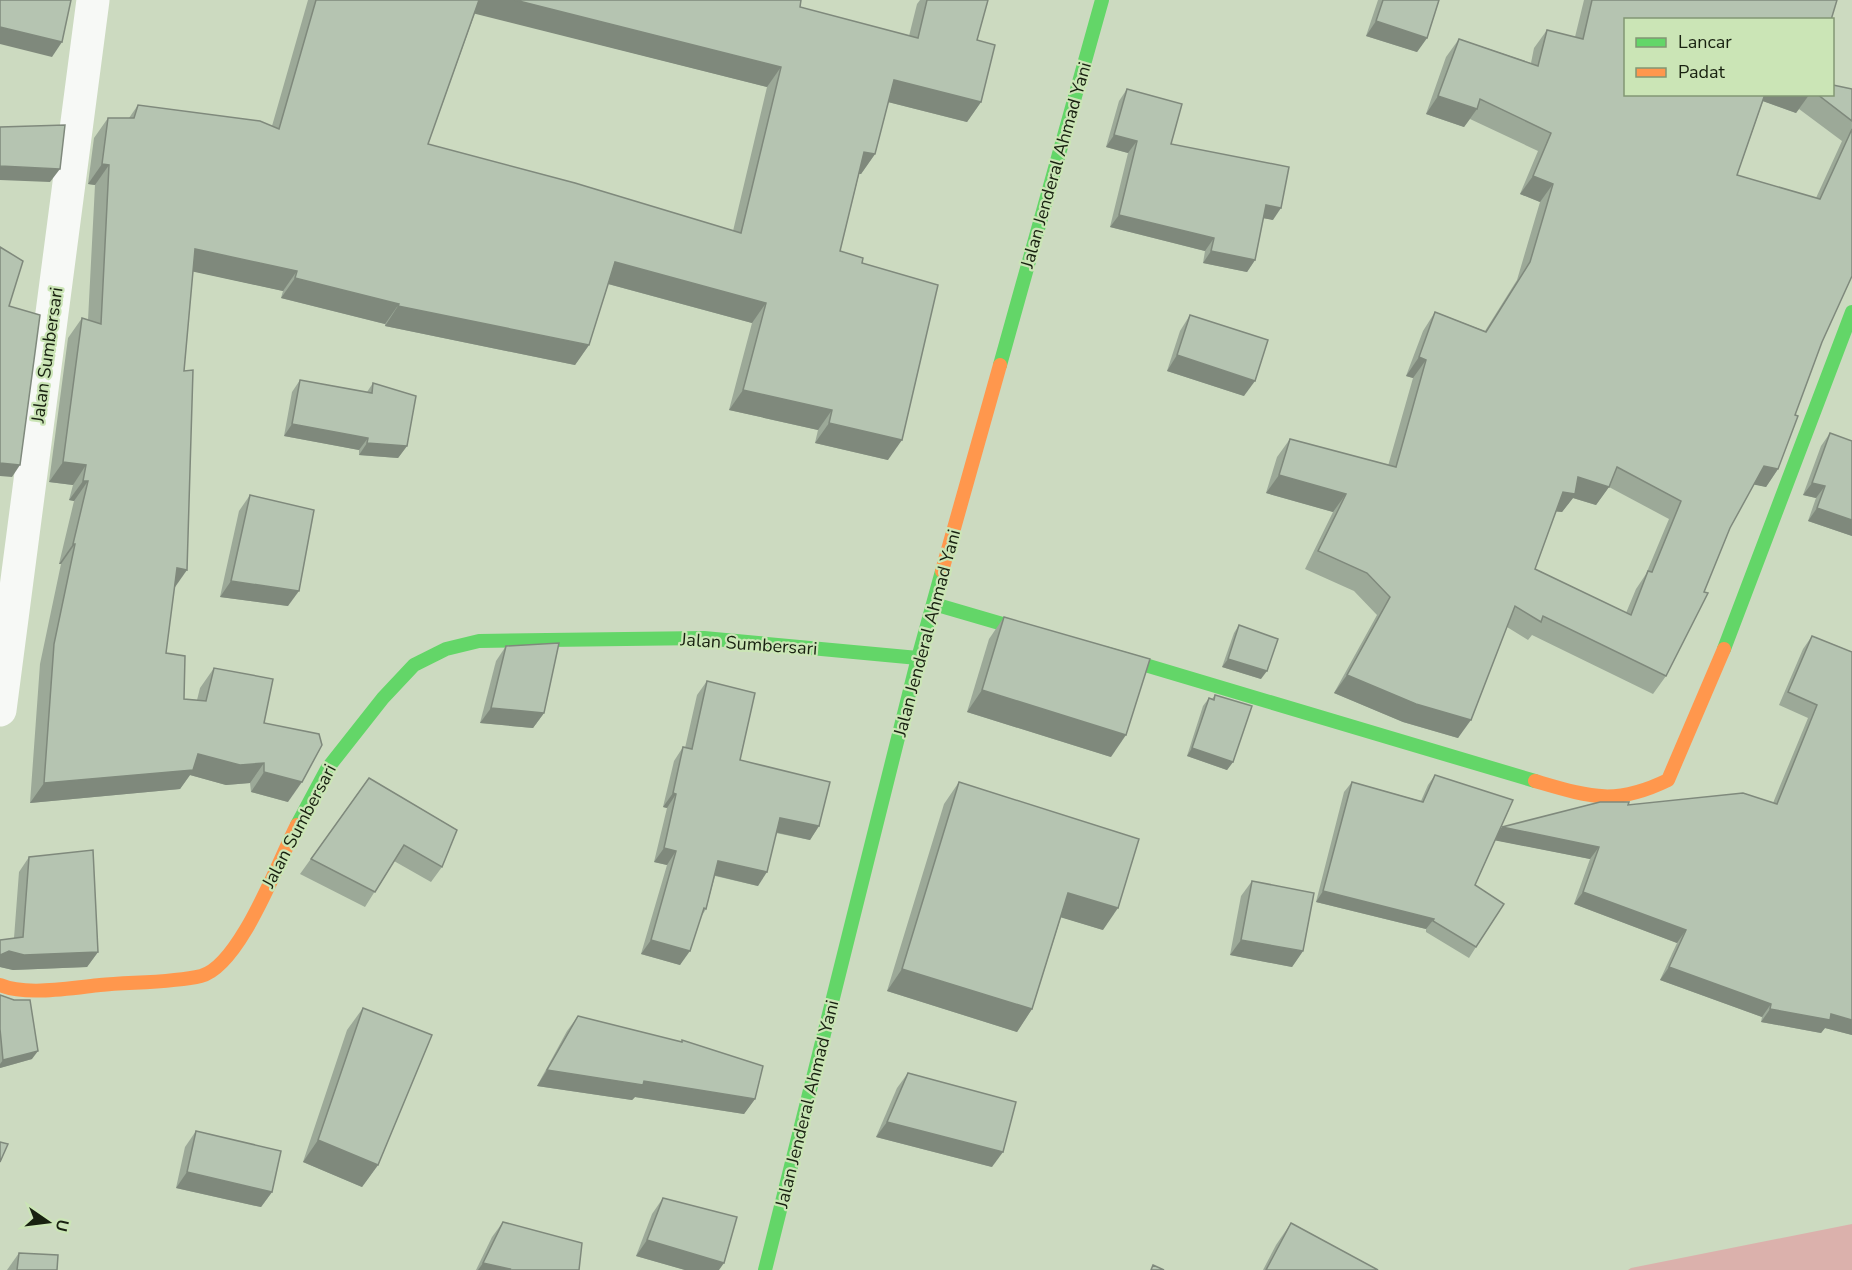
<svg xmlns="http://www.w3.org/2000/svg" width="1852" height="1270" font-family="'Nunito Sans',sans-serif">
	<style>
		.green { fill: #dbb1ac }
		.lines { fill: none; stroke-linecap: round; stroke-linejoin: round }
		.street { stroke: #f7f9f6; stroke-width: 33 }
		.fast { stroke: #63d668; stroke-width: 14 }
		.slow { stroke: #ff974d; stroke-width: 14 }
		.wall { fill: #9ca998; fill-rule: evenodd }
		.shaded-wall { fill: #7f897c }
		.building { fill: #b5c4b1; stroke: #7f897c; stroke-width: 1.5; fill-rule: evenodd }
		.labels { text-anchor: middle; stroke-width: 4.5; stroke-linejoin: round; paint-order: stroke }
		.street-label { font-size: 18px; fill: #182110; stroke: #cbe5b6 }
	</style>
	<rect width="100%" height="100%" fill="#ccdac0"/>
	<!-- green -->
	<path class="green" d="M1852,1224V1270H1628L1631,1268Z"/>
	<g class="lines">
		<!-- street -->
		<path class="street" d="M0,710L93,0"/>
		<!-- fast -->
		<g class="fast">
			<path d="M1000,365L1102,0"/>
			<path d="M934,604L1044,636"/>
			<path d="M1724,649L1852,312"/>
			<path d="M1105,653L1535,781"/>
			<path d="M297,825L327,769L383,698L414,665L446,649L479,641L704,638L918,658"/>
			<path d="M765,1270L918,658L942,571"/>
		</g>
		<!-- slow -->
		<g class="slow">
			<path d="M942,571L1000,365"/>
			<path d="M1535,781C1590,797 1615,806 1668,780L1724,649"/>
			<path d="M0,985C25,996 72,988 100,985C130,982 172,983 201,976C240,966 278,862 297,825"/>
		</g>
	</g>
	<!-- wall -->
	<g class="wall">
		<path d="M308,0H801L800,7L909,36L917,4L920,0H988L977,40L981,102L967,122L888,102L875,154L861,174H859L840,251L862,263L888,460L815,443L818,430L729,410L752,323L608,284L589,345L575,365L385,326V324L281,298L283,291L193,271L184,371L174,589L166,653L184,699L197,700L200,688L214,668L264,723L288,802L251,792L250,783L226,785L190,775L180,789L30,803L40,664L61,564H59L74,501L69,500L73,485L49,482L68,338L82,318L88,320L95,185L88,184L94,138L108,118H129L138,105L272,126ZM475,13L767,87L733,231L428,144Z"/>
		<path d="M1378,0H1439L1427,38L1417,52L1366,36Z"/>
		<path d="M1584,0H1837L1626,94H1833L1852,89V276L1822,342L1795,415L1778,469L1766,487L1754,484L1730,528L1666,676L1653,694L1532,635L1528,640L1507,627L1458,738L1403,722L1334,693L1377,615L1354,591L1305,569L1333,512L1266,493L1277,457L1290,439L1388,466L1413,378L1406,376L1423,331L1435,312L1485,331L1517,280L1540,202L1520,194L1538,151L1470,119L1464,127L1426,114L1446,57L1459,39L1531,63L1534,48L1547,30L1575,37ZM1763,101L1796,113L1799,109L1842,141L1816,198L1737,175ZM1609,487L1669,519L1646,574L1636,589L1626,613L1535,569L1556,511L1562,512L1573,498L1596,505Z"/>
		<path d="M1127,89L1171,144L1273,220L1263,218L1255,260L1247,272L1203,263L1205,251L1110,227L1128,153L1106,147L1119,101Z"/>
		<path d="M1190,315L1244,396L1167,371L1180,331Z"/>
		<path d="M300,380L367,392L373,383L407,446L398,458L359,455V450L284,436L292,392Z"/>
		<path d="M1830,433L1852,536L1808,521L1816,498L1803,495L1821,446Z"/>
		<path d="M250,495L288,606L220,597L239,511Z"/>
		<path d="M1004,617L1111,757L967,712L989,639Z"/>
		<path d="M1239,625L1261,679L1222,667L1234,633Z"/>
		<path d="M1812,636L1852,652V1035L1825,1028L1821,1033L1761,1022L1762,1017L1660,980L1677,943L1574,904L1590,859L1495,840L1475,885L1476,947L1469,958L1426,932V929L1316,902L1344,792L1352,782L1421,801L1428,785L1435,775L1498,833L1502,827L1628,805L1773,803L1808,718L1779,705L1803,649Z"/>
		<path d="M506,646L544,713L533,728L480,723L496,661Z"/>
		<path d="M707,681L740,760L819,826L810,840L776,833L758,886L715,876L706,909L701,917L680,965L641,954L667,865L654,862L667,808L663,807L674,761L683,747L685,748L697,695Z"/>
		<path d="M1215,695L1233,762L1227,770L1187,756L1203,706L1209,698L1212,699Z"/>
		<path d="M369,778L442,867L431,882L394,861L365,907L300,874Z"/>
		<path d="M959,782L1103,930L1061,917L1032,1009L1017,1032L887,991L944,804Z"/>
		<path d="M29,857L98,952L87,967L13,970L0,967V940L14,938L19,872Z"/>
		<path d="M1252,881L1303,951L1292,967L1230,955L1241,896Z"/>
		<path d="M0,995L14,1000L32,1059L0,1068Z"/>
		<path d="M363,1008L378,1165L362,1187L303,1162L347,1030Z"/>
		<path d="M578,1016L681,1042L682,1040L755,1099L744,1114L635,1097L632,1100L537,1086L567,1031Z"/>
		<path d="M908,1073L992,1167L876,1137L897,1088Z"/>
		<path d="M196,1131L272,1192L261,1207L176,1188L185,1147Z"/>
		<path d="M663,1198L719,1270H685L636,1256L652,1214Z"/>
		<path d="M503,1222L579,1270H476L492,1237Z"/>
		<path d="M1291,1223L1378,1270H1263L1276,1245Z"/>
		<path d="M19,1253L17,1270H7Z"/>
	</g>
	<!-- shaded-wall -->
	<g class="shaded-wall">
		<path d="M477,0H515L781,67L767,87L468,12Z"/>
		<path d="M1376,21L1427,38L1417,52L1366,36Z"/>
		<path d="M0,27L62,42L52,57L0,44Z"/>
		<path d="M894,80L981,102L967,122L880,100Z"/>
		<path d="M1760,94H1808L1809,95L1796,113L1757,99Z"/>
		<path d="M1438,96L1477,109L1464,127L1426,114Z"/>
		<path d="M1114,135L1137,141L1128,153L1106,147Z"/>
		<path d="M864,152L875,154L861,174L850,172Z"/>
		<path d="M102,164L109,165L95,185L88,184Z"/>
		<path d="M0,166L60,169L50,182L0,180Z"/>
		<path d="M1533,176L1553,184L1540,202L1520,194Z"/>
		<path d="M1266,205L1281,208L1273,220L1257,217Z"/>
		<path d="M1119,215L1214,238L1205,251L1110,227Z"/>
		<path d="M195,249L297,271L283,291L181,269Z"/>
		<path d="M1211,251L1255,260L1247,272L1203,263Z"/>
		<path d="M615,262L766,303L752,323L601,282Z"/>
		<path d="M295,278L399,304L385,324L281,298Z"/>
		<path d="M398,306L589,345L575,365L385,326Z"/>
		<path d="M1177,355L1255,381L1244,396L1167,371Z"/>
		<path d="M1419,357L1426,360L1413,378L1406,376Z"/>
		<path d="M743,390L832,410L818,430L729,410Z"/>
		<path d="M829,423L902,440L888,460L815,443Z"/>
		<path d="M292,424L368,438L359,450L284,436Z"/>
		<path d="M367,443L407,446L398,458L359,455Z"/>
		<path d="M63,462L86,465L73,485L49,482Z"/>
		<path d="M0,463L20,465L12,477L0,476Z"/>
		<path d="M1764,466L1778,469L1766,487L1751,484Z"/>
		<path d="M1279,475L1346,494L1333,512L1266,493Z"/>
		<path d="M1578,477L1609,487L1596,505L1573,498L1562,512L1550,511L1563,492Z"/>
		<path d="M83,481H88L74,501L69,500Z"/>
		<path d="M1812,483L1825,486L1816,498L1803,495Z"/>
		<path d="M1817,508L1852,520V536L1808,521Z"/>
		<path d="M73,544H75L61,564H59Z"/>
		<path d="M177,568L187,570L173,590Z"/>
		<path d="M231,581L299,591L288,606L220,597Z"/>
		<path d="M1228,659L1267,671L1261,679L1222,667Z"/>
		<path d="M1347,675L1471,720L1458,738L1403,722L1334,693Z"/>
		<path d="M982,690L1126,735L1111,757L967,712Z"/>
		<path d="M491,708L544,713L533,728L480,723Z"/>
		<path d="M1192,748L1233,762L1227,770L1187,756Z"/>
		<path d="M198,754L264,763L250,783L226,785L190,775L180,789L30,803L44,783Z"/>
		<path d="M264,772L302,782L288,802L251,792Z"/>
		<path d="M673,793L676,794L667,808L663,807Z"/>
		<path d="M780,818L819,826L810,840L770,831Z"/>
		<path d="M1502,827L1599,847L1590,859L1493,840Z"/>
		<path d="M664,848L676,851L667,865L654,862Z"/>
		<path d="M718,861L767,872L758,886L709,874Z"/>
		<path d="M1323,891L1434,919L1426,929L1316,902Z"/>
		<path d="M1583,892L1686,930L1677,943L1574,904Z"/>
		<path d="M1068,893L1118,908L1103,930L1053,915Z"/>
		<path d="M651,940L690,951L680,965L641,954Z"/>
		<path d="M1241,940L1303,951L1292,967L1230,955Z"/>
		<path d="M9,951L98,952L87,967L13,970L0,967V955Z"/>
		<path d="M1669,967L1771,1004L1762,1017L1660,980Z"/>
		<path d="M902,969L1032,1009L1017,1032L887,991Z"/>
		<path d="M1770,1009L1831,1014L1852,1020V1035L1825,1028L1821,1033L1761,1022Z"/>
		<path d="M38,1051L32,1059L0,1068V1064L3,1060Z"/>
		<path d="M547,1070L644,1081L755,1099L744,1114L635,1097L632,1100L537,1086Z"/>
		<path d="M887,1122L1003,1152L992,1167L876,1137Z"/>
		<path d="M318,1140L378,1165L362,1187L303,1162Z"/>
		<path d="M187,1172L272,1192L261,1207L176,1188Z"/>
		<path d="M647,1240L724,1263L719,1270H685L636,1256Z"/>
		<path d="M483,1263L510,1269L509,1270H478Z"/>
	</g>
	<!-- building -->
	<g class="building">
		<path d="M0,0H71L62,42L0,27Z"/>
		<path d="M316,0H479L428,144L575,183L741,233L781,67L515,0H801L800,7L918,38L927,0H988L977,40L995,45L981,102L894,80L875,154L864,152L840,251L863,258L862,263L938,285L902,440L829,423L832,410L743,390L766,303L615,262L589,345L398,306L399,304L295,278L297,271L195,249L184,371L193,370L187,570L177,568L166,653L185,656L184,699L206,701L214,668L273,679L264,723L319,734L322,745L302,782L264,772V763L240,765L198,754L193,770L44,783L54,644L75,544H73L88,481H83L86,465L63,462L82,318L101,324L109,165L102,164L108,118H134L138,105L260,121L279,129Z"/>
		<path d="M1383,0H1439L1427,38L1376,21Z"/>
		<path d="M1592,0H1837L1831,20H1626V94H1765L1737,175L1820,199L1852,129V276L1822,342L1795,415L1798,416L1778,469L1764,466L1730,528L1704,592L1708,593L1666,676L1543,616L1541,622L1515,606L1471,720L1416,704L1347,675L1390,597L1367,573L1318,551L1346,494L1279,475L1290,439L1396,467L1426,360L1419,357L1435,312L1486,332L1530,262L1553,184L1533,176L1551,133L1480,99L1477,109L1438,96L1459,39L1538,66L1547,30L1583,39ZM1617,467L1681,501L1652,572L1648,571L1631,615L1535,569L1563,492L1575,494L1578,477L1609,487Z"/>
		<path d="M1833,85L1852,89V121L1817,94H1833Z"/>
		<path d="M1127,89L1182,104L1171,144L1289,167L1281,208L1266,205L1255,260L1211,251L1214,238L1119,215L1137,141L1114,135Z"/>
		<path d="M65,125L60,169L0,166V127Z"/>
		<path d="M0,247L23,261L9,306L40,315L20,465L0,463Z"/>
		<path d="M1190,315L1268,340L1255,381L1177,355Z"/>
		<path d="M300,380L372,393L373,383L416,396L407,446L367,443L368,438L292,424Z"/>
		<path d="M1830,433L1852,441V520L1817,508L1825,486L1812,483Z"/>
		<path d="M250,495L314,510L299,591L231,581Z"/>
		<path d="M1004,617L1150,659L1126,735L982,690Z"/>
		<path d="M1239,625L1278,639L1267,671L1228,659Z"/>
		<path d="M1812,636L1852,652V1020L1831,1014L1830,1020L1770,1009L1771,1004L1669,967L1686,930L1583,892L1599,847L1502,827L1600,802H1629L1628,805L1743,793L1777,804L1817,705L1788,692Z"/>
		<path d="M559,643L544,713L491,708L506,646Z"/>
		<path d="M707,681L755,693L740,760L830,782L819,826L780,818L767,872L718,861L706,909L704,908L690,951L651,940L676,851L664,848L676,794L673,793L683,747L692,749Z"/>
		<path d="M1215,695L1252,706L1233,762L1192,748L1209,698L1214,700Z"/>
		<path d="M1435,775L1513,800L1475,885L1504,904L1476,947L1433,921L1434,919L1323,891L1352,782L1423,802Z"/>
		<path d="M369,778L457,830L442,867L404,845L375,892L311,859Z"/>
		<path d="M959,782L1139,839L1118,908L1068,893L1032,1009L902,969Z"/>
		<path d="M93,850L98,952L24,955L9,951L0,955V940L23,937L29,857Z"/>
		<path d="M1252,881L1314,893L1303,951L1241,940Z"/>
		<path d="M0,995L14,1000H30L38,1051L3,1060L0,1029Z"/>
		<path d="M363,1008L432,1035L378,1165L318,1140Z"/>
		<path d="M578,1016L682,1042V1040L763,1066L755,1099L644,1081L643,1085L547,1070Z"/>
		<path d="M908,1073L1016,1102L1003,1152L887,1122Z"/>
		<path d="M196,1131L281,1151L272,1192L187,1172Z"/>
		<path d="M0,1142L8,1144L0,1162Z"/>
		<path d="M663,1198L737,1217L724,1263L647,1240Z"/>
		<path d="M503,1222L582,1243L579,1270H509L510,1269L483,1263Z"/>
		<path d="M1291,1223L1378,1270H1266Z"/>
		<path d="M19,1253L58,1255L57,1270H17Z"/>
		<path d="M1153,1265L1164,1270H1151Z"/>
	</g>
	<g class="labels">
		<!-- street labels -->
		<g class="street-label">
			<text transform="translate(1056 165) rotate(-74)" y="6">Jalan Jenderal Ahmad Yani</text>
			<text transform="translate(47 355) rotate(-82)" y="6">Jalan Sumbersari</text>
			<text transform="translate(927 633) rotate(-75)" y="6">Jalan Jenderal Ahmad Yani</text>
			<text transform="translate(749 644) rotate(4)" y="6">Jalan Sumbersari</text>
			<text transform="translate(299 826) rotate(-62)" y="6">Jalan Sumbersari</text>
			<text transform="translate(807 1104) rotate(-76)" y="6">Jalan Jenderal Ahmad Yani</text>
		</g>
	</g>
	<!-- legend -->
	<rect x="1624" y="18" width="210" height="78" fill="#cbe5b6" stroke="#839774" stroke-width="1.5"/>
	<rect x="1636" y="38" width="30" height="9" fill="#63d668" stroke="#839774" stroke-width="1.5"/>
	<text x="1678" y="48" font-size="18" fill="#182110">Lancar</text>
	<rect x="1636" y="68" width="30" height="9" fill="#ff974d" stroke="#839774" stroke-width="1.5"/>
	<text x="1678" y="78" font-size="18" fill="#182110">Padat</text>
	<!-- north arrow -->
	<g transform="translate(48 1222) rotate(104)" stroke="#cbe5b6" stroke-width="4.5" paint-order="stroke">
	<path d="M0-4.5L10 22L0 15L-10 22Z" fill="#182110"/>
	<text y="-9" font-size="16" font-weight="bold" text-anchor="middle" fill="#182110">U</text>
	</g>
</svg>
